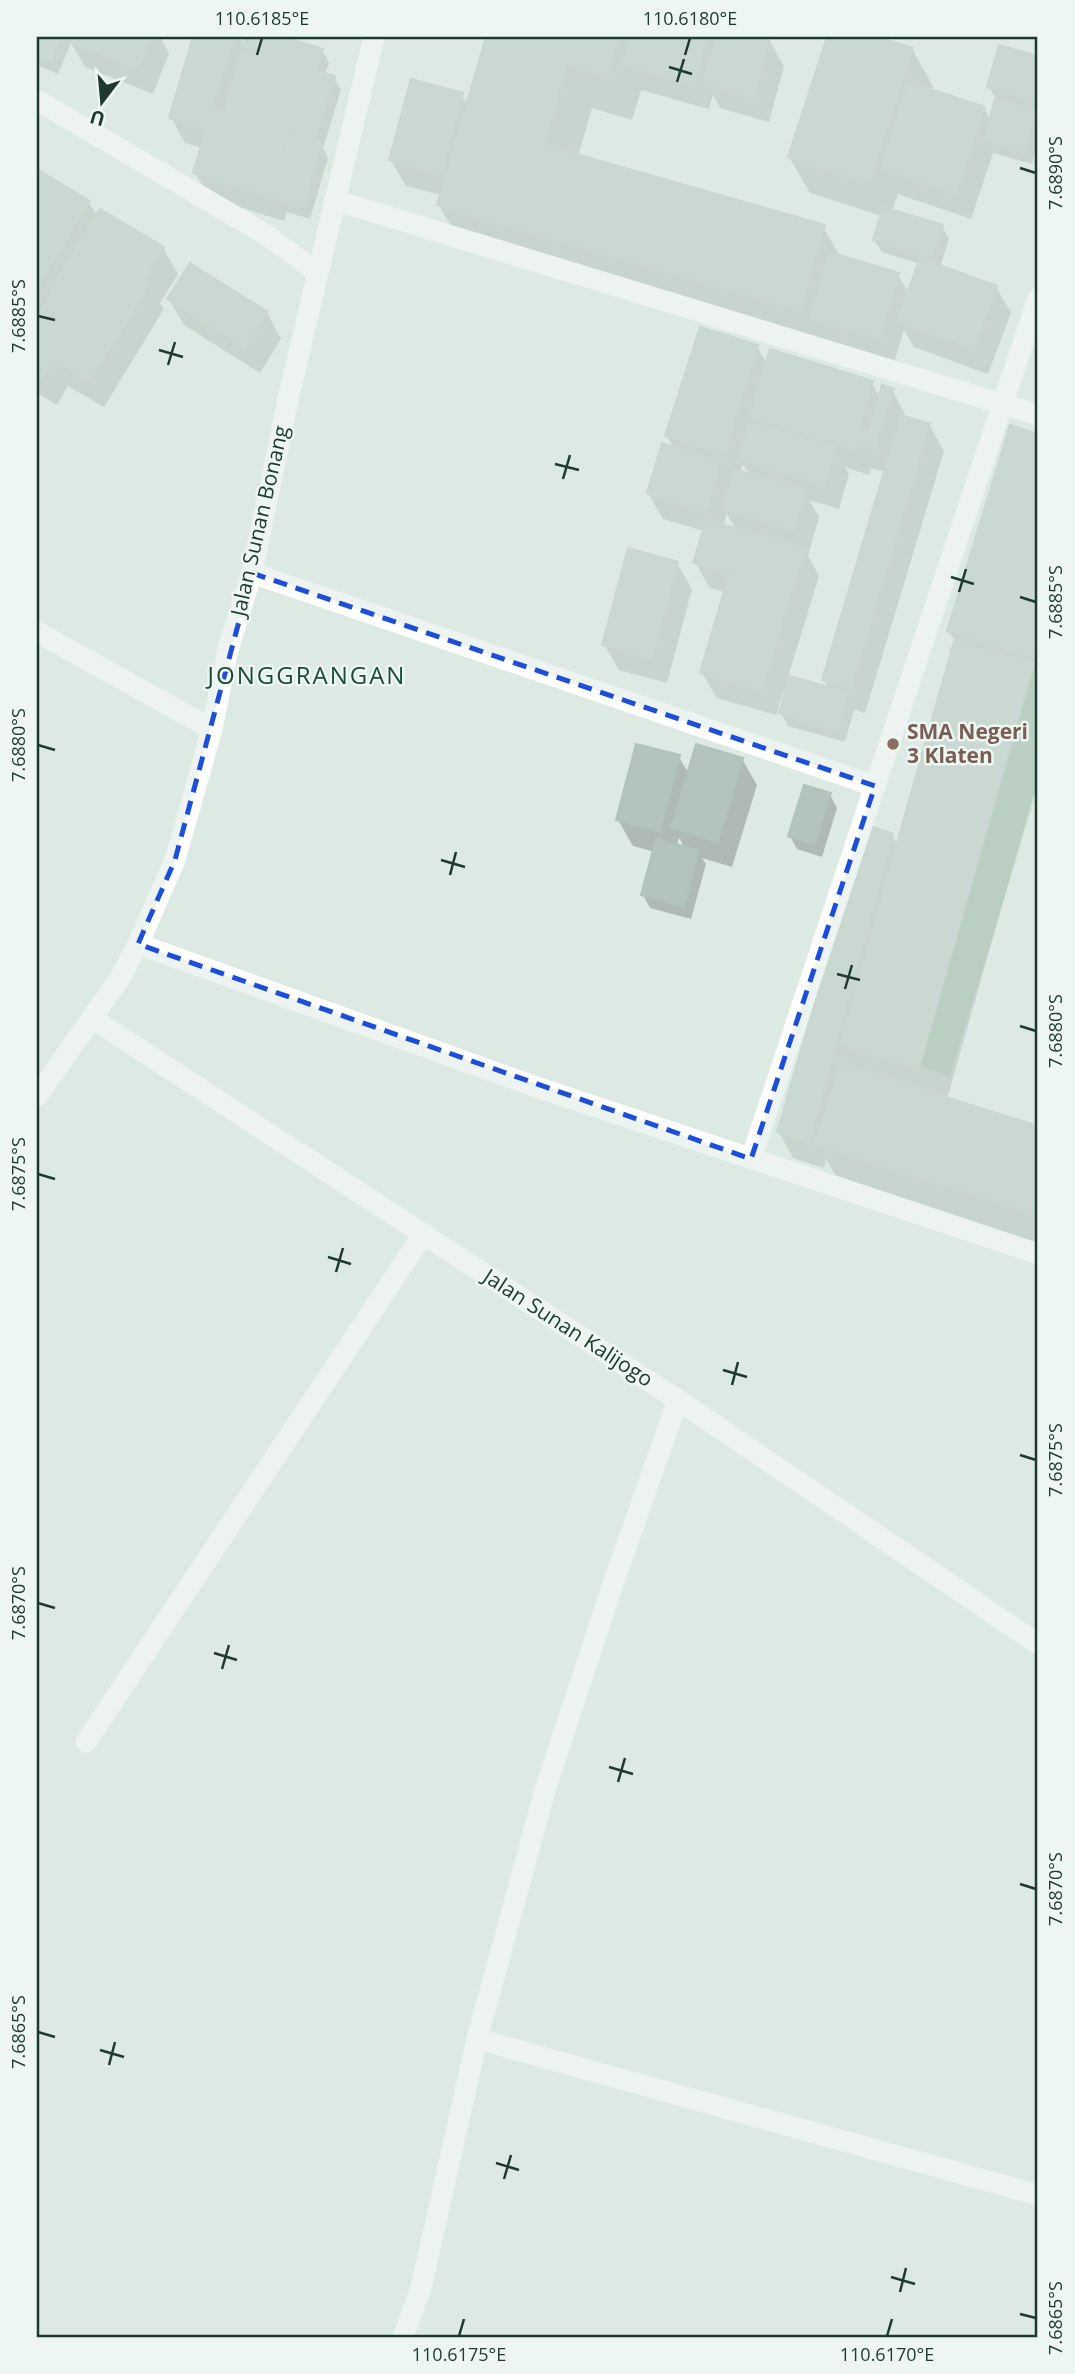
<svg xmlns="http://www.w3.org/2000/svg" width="1075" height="2374" font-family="'Open Sans',sans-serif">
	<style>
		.green { fill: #b5dbbe }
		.shadow { fill: #0003; fill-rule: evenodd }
		.building { fill: #b3c4bc; stroke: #b0c3ba; stroke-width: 2 }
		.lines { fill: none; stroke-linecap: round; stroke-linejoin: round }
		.minor { stroke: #fff; stroke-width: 21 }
		.tertiary { stroke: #fff; stroke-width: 21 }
		.marked { fill: none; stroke: #1d4ed8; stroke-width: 5; stroke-dasharray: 14 9; stroke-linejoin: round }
		.ticks { fill: none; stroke: #1f3930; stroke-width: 2.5 }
		.education-dot { fill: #8d6e63; stroke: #edf6f1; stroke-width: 2.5 }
		.labels { text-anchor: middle; stroke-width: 5; stroke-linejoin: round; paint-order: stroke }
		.street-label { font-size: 21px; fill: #1f3930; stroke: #edf6f1 }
		.education-label { font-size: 21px; font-weight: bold; fill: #785e54; stroke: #edf6f1; text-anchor: start }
		.quarter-label { font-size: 24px; letter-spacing: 2px; fill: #1b4a3d; stroke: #edf6f1 }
		.neatline { fill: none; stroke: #1f3930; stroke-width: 2.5 }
		.ticks-label { font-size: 18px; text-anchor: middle; fill: #1f3930 }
	</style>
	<rect width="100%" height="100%" fill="#dde9e3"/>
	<!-- green -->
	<path class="green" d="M1038,646V788L950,1076L910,1063Z"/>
	<!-- shadow -->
	<g class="shadow">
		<path d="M39,37H160L169,53L153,94L85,67L71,43L58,74L39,66L37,63Z"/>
		<path d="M195,37H240L245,46L248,37H277L322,50L329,63L325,75L334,78L341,90L323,148L328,158L310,219L287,212L284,221L210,198L195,173L202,148L185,143L171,117Z"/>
		<path d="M488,37H756L769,40L784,66L769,122L720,108L713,95L709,109L641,90L632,120L592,108L578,156L823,227L841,258L898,275L909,294L920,264L882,252L874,240L882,216L810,193L789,157L828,37H872L912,49L933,86L931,91L984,109L991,121L997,100L989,87L1001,47L1038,58V112L1034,111L1038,118V141L1032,164L993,153L971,219L898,194L892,211L942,226L949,239L940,267L996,287L1011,313L988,374L914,347L904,330L894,363L465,250L439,205L442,195L406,186L391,160L461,94L468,106Z"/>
		<path d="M39,172L89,202L97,216L163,248L178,274L160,303L164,309L104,407L68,386L57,405L37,393V175Z"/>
		<path d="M169,299L267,313L281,339L260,373L184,325Z"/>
		<path d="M757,347L767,364L872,383L880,398L893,391L907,419L929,425L944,451L865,713L854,710L845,742L788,726L781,713L786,693L783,692L776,715L717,698L702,673L725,592L710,588L695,562L704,531L663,519L648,493L674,448L667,436ZM743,464L750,476L740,473ZM845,467L869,475L871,468L886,472L824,680L829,688L788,677L819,576L808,556L819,517L809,500L839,509L849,474ZM727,513L729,518L737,531L723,527Z"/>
		<path d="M1011,427L1038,436V780L947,1099L1038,1128V1249L843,1188L826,1159L824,1168L793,1158L779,1132L892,835L898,845L955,642L949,631Z"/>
		<path d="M677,563L692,589L667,683L619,670L604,644Z"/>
		<path d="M679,757L689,774L742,759L757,785L732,867L702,858L706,864L691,919L650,908L643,895L655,852L633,846L618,820ZM679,838L685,848L677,846Z"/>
		<path d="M830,795L837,808L822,857L797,849L790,836Z"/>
	</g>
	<!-- building -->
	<g class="building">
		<path d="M37,37H61L51,62L37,57Z"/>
		<path d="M70,37H151L138,69L68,42Z"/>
		<path d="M193,37H234L206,129L169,118Z"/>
		<path d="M246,37H283L323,49L316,71L243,48Z"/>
		<path d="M486,37H618L607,76L567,64L544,145L825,225L800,309L437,205Z"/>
		<path d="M630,37H707L695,84L622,64Z"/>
		<path d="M715,37L770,39L754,97L703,82Z"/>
		<path d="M827,37H878L913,48L869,183L788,157Z"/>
		<path d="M999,45L1038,56V102L987,87Z"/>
		<path d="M243,48L316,71L296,135L223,114Z"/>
		<path d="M316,71L335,76L314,141L296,135Z"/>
		<path d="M411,79L463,93L442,174L389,160Z"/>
		<path d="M908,82L985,107L957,194L880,168Z"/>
		<path d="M995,99L1036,111L1025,152L984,140Z"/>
		<path d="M212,110L289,133L269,196L193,173Z"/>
		<path d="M289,133L322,144L303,207L269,196Z"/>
		<path d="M38,170L90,201L37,289V172Z"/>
		<path d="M883,207L943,225L932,258L873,240Z"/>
		<path d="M100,209L164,247L145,279L80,240Z"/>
		<path d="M80,240L150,282L118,337L48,294Z"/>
		<path d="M829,252L899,273L880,338L810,318Z"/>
		<path d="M920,258L997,286L974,349L897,321Z"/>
		<path d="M190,263L268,312L245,348L167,299Z"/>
		<path d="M49,295L118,337L89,382L53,361L42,380L37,377V316Z"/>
		<path d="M700,327L758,345L724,455L665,436Z"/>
		<path d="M770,349L873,381L858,430L868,432L882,385L894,389L875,448L857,443L855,450L749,417Z"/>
		<path d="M901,415L930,424L851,688L822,680Z"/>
		<path d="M749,421L835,447L825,484L738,459Z"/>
		<path d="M1010,425L1038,434V631L1030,657L947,631Z"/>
		<path d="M662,443L721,461L706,511L647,493Z"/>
		<path d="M734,469L805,490L794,530L723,509Z"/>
		<path d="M706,520L805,548L792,591L693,563Z"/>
		<path d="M628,548L678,562L652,658L602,645Z"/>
		<path d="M729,574L792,591L761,690L700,673Z"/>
		<path d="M954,641L1034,663L919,1068L840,1045Z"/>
		<path d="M789,676L848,692L838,730L779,713Z"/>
		<path d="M636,744L680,755L660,832L616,820Z"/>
		<path d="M696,744L743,758L718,842L671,828Z"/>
		<path d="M804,785L831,793L815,845L788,836Z"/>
		<path d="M867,825L893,834L809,1144L777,1132Z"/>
		<path d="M656,839L699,850L684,907L641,895Z"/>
		<path d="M841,1064L1038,1126V1214L815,1144Z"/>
	</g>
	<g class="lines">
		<!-- minor -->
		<g class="minor">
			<path d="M37,100L265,234L317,272"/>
			<path d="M334,200L1038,415"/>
			<path d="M252,573L875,786L1038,298"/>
			<path d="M37,632L212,729"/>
			<path d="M138,944L539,1088L1038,1254"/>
			<path d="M93,1019L678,1400L1038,1644"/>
			<path d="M751,1159L875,786"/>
			<path d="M678,1400L614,1581L545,1790L477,2039L1038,2195"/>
			<path d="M86,1742L424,1233"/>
			<path d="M403,2337L421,2288L477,2039"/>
		</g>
		<!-- tertiary -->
		<path class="tertiary" d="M37,1096L120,978L138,944L175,860L212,729L228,649L252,573L289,395L374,37"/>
	</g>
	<!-- marked area -->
	<path d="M0 0H1075V2374H0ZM252,573L875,786L751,1159L138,944L175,860Z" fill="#dde9e3" fill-opacity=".55" fill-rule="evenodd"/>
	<path class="marked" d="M252,573L875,786L751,1159L138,944L175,860Z"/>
	<!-- ticks -->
	<path class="ticks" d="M257,55L262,38M685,55L690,38M669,67L692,74M677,82L684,59M1020,168L1036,173M38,316L55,320M159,350L183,357M168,365L175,342M555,464L579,470M563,479L570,455M951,577L974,584M959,592L966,569M1020,597L1036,602M38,745L55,750M441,860L465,867M450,875L456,852M837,974L860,980M845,989L852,965M1020,1026L1036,1031M38,1174L55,1179M328,1257L351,1264M336,1272L343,1248M723,1370L747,1377M732,1385L738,1362M1020,1455L1036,1460M38,1603L55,1608M214,1653L237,1660M222,1669L229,1645M609,1767L633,1774M618,1782L625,1758M1020,1884L1036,1889M38,2032L55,2037M100,2050L124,2057M109,2065L115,2042M496,2163L519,2170M504,2179L511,2155M891,2277L915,2284M900,2292L906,2268M1020,2314L1036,2318M459,2336L464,2319M887,2336L892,2319"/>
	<!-- markers -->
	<circle class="education-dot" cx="893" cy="744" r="7"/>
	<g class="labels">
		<!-- street labels -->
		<g class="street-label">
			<text transform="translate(260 521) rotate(-77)" y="7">Jalan Sunan Bonang</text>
			<text transform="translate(568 1328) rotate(33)" y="7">Jalan Sunan Kalijogo</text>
		</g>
		<!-- education labels -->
		<g class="education-label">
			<text x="907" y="739">SMA Negeri<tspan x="907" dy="24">3 Klaten</tspan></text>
		</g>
		<!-- quarter labels -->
		<g class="quarter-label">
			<text x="307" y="684">JONGGRANGAN</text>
		</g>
	</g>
	<!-- border -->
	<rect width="1075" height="2374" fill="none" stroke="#edf6f1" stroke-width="77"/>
	<!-- north arrow -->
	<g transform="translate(102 102) rotate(196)" stroke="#edf6f1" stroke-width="5" paint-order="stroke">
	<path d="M0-5L12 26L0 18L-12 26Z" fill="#1f3930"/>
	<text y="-10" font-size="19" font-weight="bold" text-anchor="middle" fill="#1f3930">U</text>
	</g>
	<rect x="38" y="38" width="998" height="2298" class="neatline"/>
	<g class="ticks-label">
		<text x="262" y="25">110.6185°E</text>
		<text x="690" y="25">110.6180°E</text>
		<text transform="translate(1056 173) rotate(-90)" y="6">7.6890°S</text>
		<text transform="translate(19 316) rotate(-90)" y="6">7.6885°S</text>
		<text transform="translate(1056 602) rotate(-90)" y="6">7.6885°S</text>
		<text transform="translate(19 745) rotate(-90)" y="6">7.6880°S</text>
		<text transform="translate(1056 1031) rotate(-90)" y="6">7.6880°S</text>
		<text transform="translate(19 1174) rotate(-90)" y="6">7.6875°S</text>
		<text transform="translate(1056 1460) rotate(-90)" y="6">7.6875°S</text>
		<text transform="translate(19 1603) rotate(-90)" y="6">7.6870°S</text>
		<text transform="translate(1056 1889) rotate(-90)" y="6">7.6870°S</text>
		<text transform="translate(19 2032) rotate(-90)" y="6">7.6865°S</text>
		<text transform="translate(1056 2318) rotate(-90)" y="6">7.6865°S</text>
		<text x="459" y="2361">110.6175°E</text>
		<text x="887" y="2361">110.6170°E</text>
	</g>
</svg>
